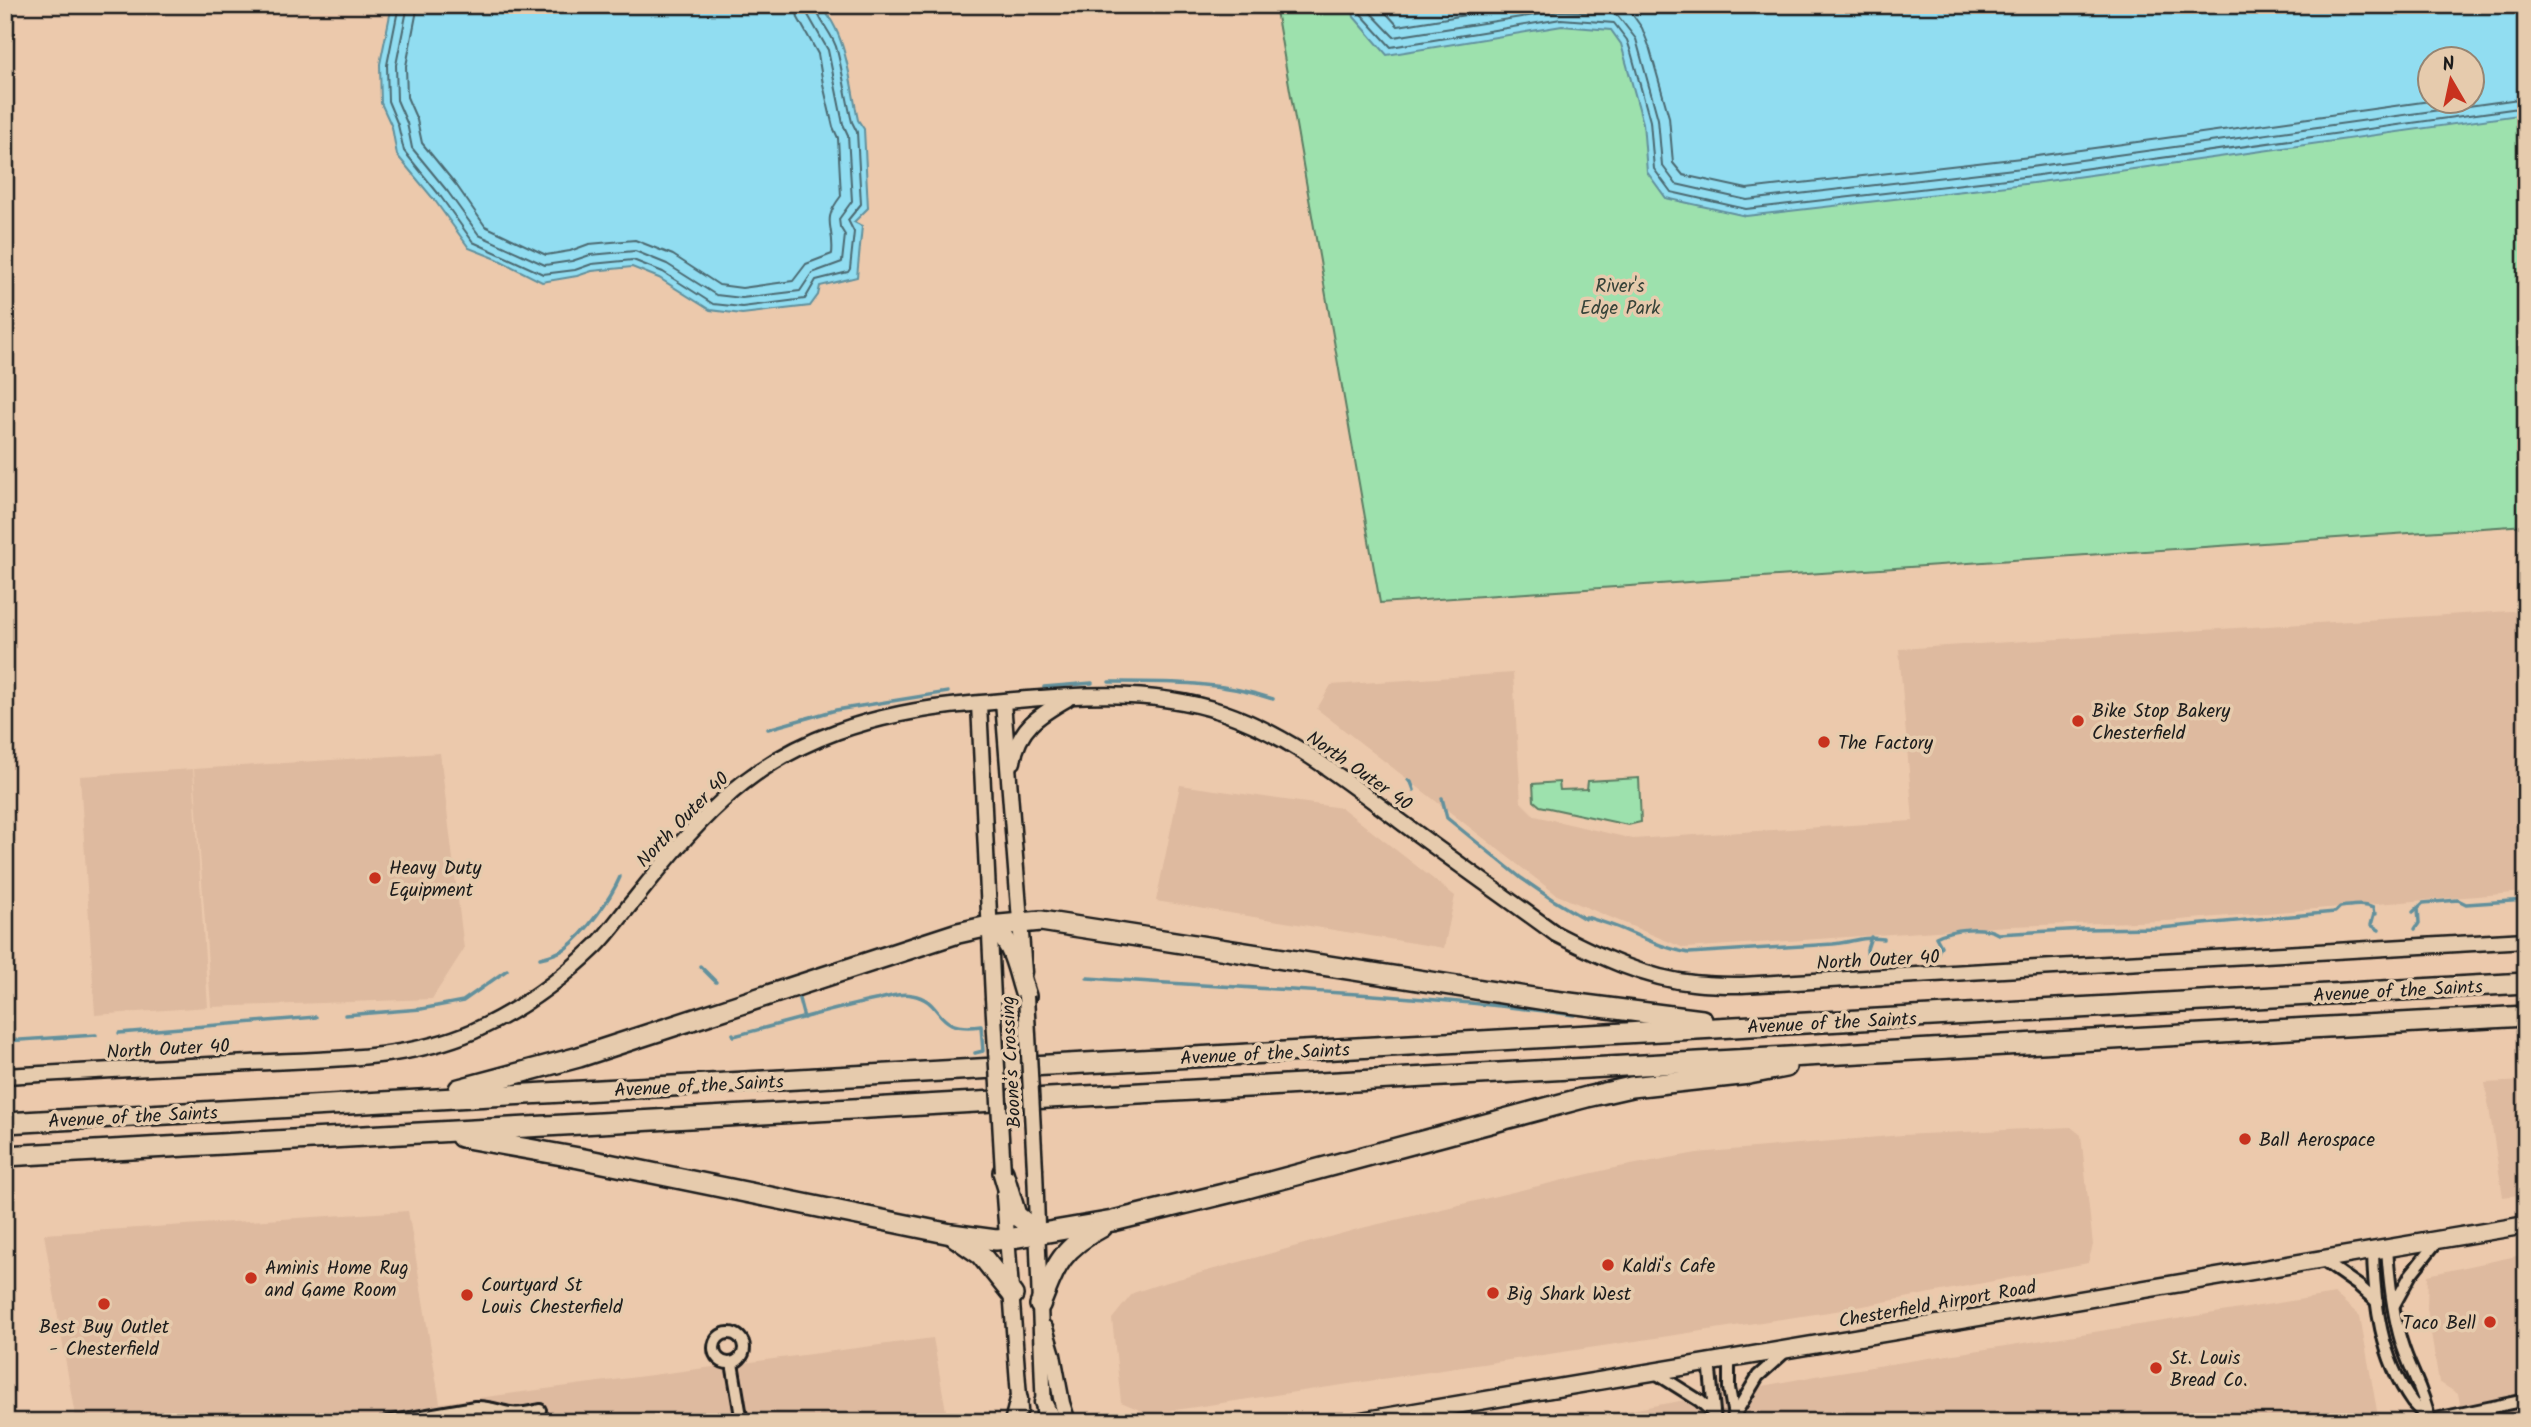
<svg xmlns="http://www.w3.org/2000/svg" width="2531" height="1427" font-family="Kalam,sans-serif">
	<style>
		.built { fill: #deba9f }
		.green { fill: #9de1ad; stroke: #5c7e64; stroke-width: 2; fill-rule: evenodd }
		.water { fill: #91ddf1; stroke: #62909c; stroke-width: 2; fill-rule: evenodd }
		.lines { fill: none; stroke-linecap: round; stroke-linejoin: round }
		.shore { stroke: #4b6971; stroke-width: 2 }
		.stream { stroke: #62909c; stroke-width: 3.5 }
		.street-casing { stroke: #1c1c1c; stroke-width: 16 }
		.secondary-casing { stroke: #1c1c1c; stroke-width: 19 }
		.primary-casing { stroke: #1c1c1c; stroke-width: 21 }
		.highway-casing { stroke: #1c1c1c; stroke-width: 24 }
		.street { stroke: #e6cbad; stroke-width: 10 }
		.secondary { stroke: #e6cbad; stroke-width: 14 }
		.primary { stroke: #e6cbad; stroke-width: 16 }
		.highway { stroke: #e6cbad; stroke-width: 19 }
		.secondary-bridge-casing { stroke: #1c1c1c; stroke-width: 19; stroke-linecap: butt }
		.secondary-bridge { stroke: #e6cbad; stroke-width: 14 }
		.poi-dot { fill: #c8321e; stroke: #e6cbad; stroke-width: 2.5 }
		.labels { text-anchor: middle; stroke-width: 7; stroke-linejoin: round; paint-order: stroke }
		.park-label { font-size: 19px; fill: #364339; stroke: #e6cbad }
		.poi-label { font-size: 19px; fill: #1c1c1c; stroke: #e6cbad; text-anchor: start }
		.street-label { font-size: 19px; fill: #1c1c1c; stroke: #e6cbad }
	</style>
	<rect width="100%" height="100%" fill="#ecc9ac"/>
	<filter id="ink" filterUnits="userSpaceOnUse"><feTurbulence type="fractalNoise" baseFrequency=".0143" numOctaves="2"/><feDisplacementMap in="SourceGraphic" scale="14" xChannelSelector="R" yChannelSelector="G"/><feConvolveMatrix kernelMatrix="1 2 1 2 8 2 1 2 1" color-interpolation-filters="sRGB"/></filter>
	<g filter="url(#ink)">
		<!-- built -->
		<g class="built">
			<path d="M2526,610V892L2167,921L2009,926L1684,948L1557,895L1317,709L1331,685L1513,673L1521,802L1535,816L1633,839L1913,821L1899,649Z"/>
			<path d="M440,753L464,949L432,999L211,1007L194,769Z"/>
			<path d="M193,769L208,1007L95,1015L80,776Z"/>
			<path d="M1180,785L1342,808L1455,896L1444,948L1156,901Z"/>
			<path d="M2526,1081V1194L2503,1197L2485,1083Z"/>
			<path d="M2071,1127L2081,1135L2093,1245L2088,1263L1842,1310L1149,1414L1121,1402L1112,1319L1133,1293L1157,1285L1358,1229L1614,1168L1697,1153L1902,1135Z"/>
			<path d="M408,1211L440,1403L933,1338L948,1422H76L44,1234Z"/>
			<path d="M2526,1254V1422H2464L2458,1394L2439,1382L2427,1308L2428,1275Z"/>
			<path d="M2335,1294L2360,1316L2379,1422H1565L1827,1374Z"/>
		</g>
		<!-- green -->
		<g class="green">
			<path d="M1275,5H2526V525L1380,603ZM2430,60H2472V102H2430Z"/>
			<path d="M1639,778L1641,822L1628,825L1540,806L1534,801L1533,784L1559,782L1560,790L1587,789L1588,781Z"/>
		</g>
		<!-- water -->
		<g class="water">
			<path d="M392,5H819C847,31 850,84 858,120L864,129L868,208L854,222L862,226L857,277L820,286L818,295L810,306L742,314L710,310L659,278L632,267L592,271L577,276L542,282L497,259L469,248L436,202L397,155L392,127L381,103L380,64Z"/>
			<path d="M1352,5H2526V114L2033,183L1746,216L1666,198L1647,172L1643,123L1621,44L1611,30L1562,26L1387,55L1354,17ZM2430,60H2472V102H2430Z"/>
		</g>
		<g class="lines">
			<!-- shore -->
			<g class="shore">
				<path d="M399,5L387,65L388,101L398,125L404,151L441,197L473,242L543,274L575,270L592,264L633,260L663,272L713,304L742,307L805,299L816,280L848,272L850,269L854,232L848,220L861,204L857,132L852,122C846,98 843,73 837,50C834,35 817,19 815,5"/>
				<path d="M408,5L396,65L397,100L407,123L412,148L448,192L479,235L545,265L572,261L590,255L635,251L667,264L716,295L742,298L800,291L812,273L842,262L845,235L840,227L839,219L852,201L848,135L843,124L828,50L808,15L806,5"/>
				<path d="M418,5L406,66L407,97L417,120L422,143L457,186L485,226L546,255L570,251L589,244L635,240L673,255L719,285L742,288L793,281L806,264L832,254C835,225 820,223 841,196L838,138L833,127L823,84L818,54L798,18L796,5"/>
				<path d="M1359,5L1361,14L1391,47L1561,19L1614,23L1627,40L1631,52L1650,121L1654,169L1671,192L1746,209L2032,176L2526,107"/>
				<path d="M1368,5L1369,11L1394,37L1560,11L1609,13L1618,16L1636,39L1658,119L1662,165L1676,184L1747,200L2031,167L2526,98"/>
				<path d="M1379,5L1398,26L1527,5"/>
				<path d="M1620,5L1630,11L1642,28L1649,46L1669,117L1673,163L1683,175L1747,189L2030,157L2430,101"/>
			</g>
			<!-- stream -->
			<g class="stream">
				<path d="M1109,682C1164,682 1220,681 1273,699"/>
				<path d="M1044,687L1092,683"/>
				<path d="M768,729L836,710L948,692"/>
				<path d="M1408,780L1411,782L1414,790"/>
				<path d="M1442,798L1447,818L1521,878L1553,900L1585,919L1586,917C1599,921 1613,925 1624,930C1645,939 1666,949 1689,953L1833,944C1855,942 1860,936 1884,939"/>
				<path d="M2413,912L2423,903L2458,900L2466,904L2526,900"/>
				<path d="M2374,914L2371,925L2379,930"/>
				<path d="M2415,929L2419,923L2418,908"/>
				<path d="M540,958C549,956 559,953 566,948C585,934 611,898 620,877"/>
				<path d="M1935,958L1941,946L1936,937C1952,929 1983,925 1998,934L2084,929L2160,928L2335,912L2340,907C2350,906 2363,903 2373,908L2374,914H2376"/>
				<path d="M1868,962L1867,949L1871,937"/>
				<path d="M700,966L716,982"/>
				<path d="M1087,978C1249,989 1413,993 1574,1015"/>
				<path d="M798,995L804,1018"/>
				<path d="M345,1015L421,1009L463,1001L507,970"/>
				<path d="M119,1033L316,1017"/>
				<path d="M733,1034L734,1036C781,1024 828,1010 875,1000C886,998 901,992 912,995C946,1001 931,1033 981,1026L983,1051L975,1053"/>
				<path d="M5,1041L96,1035"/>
			</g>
			<defs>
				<g id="street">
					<path d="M2387,1248C2389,1279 2392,1311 2401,1341C2409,1369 2423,1388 2429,1418"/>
					<path d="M2373,1251C2374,1303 2381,1358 2412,1402C2418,1409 2425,1415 2431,1422"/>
					<path d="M2322,1260L2359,1286L2377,1302"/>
					<path d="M2394,1305L2411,1274L2438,1240"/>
					<circle cx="729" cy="1348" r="15"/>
					<path d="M1709,1360L1715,1422"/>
					<path d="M1729,1360V1388L1734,1416"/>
					<path d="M732,1363L742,1422"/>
					<path d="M1654,1372L1700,1401L1713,1413"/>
					<path d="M1734,1416L1758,1376L1786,1351"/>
					<path d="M2426,1421L2526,1400"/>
					<path d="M387,1422L475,1407C489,1406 498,1411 510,1413C521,1415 530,1412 540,1410"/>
				</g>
				<g id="secondary">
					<path d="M1003,702L1024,972"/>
					<path d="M979,704L993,998"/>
					<path d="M1013,762C1018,728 1039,715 1067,699"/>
					<path d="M5,1076C87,1071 168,1067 250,1063C324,1059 405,1061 474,1031C518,1011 561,980 596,946C610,932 622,914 635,899C662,865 690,830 722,801C790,737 879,712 970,704C1052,697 1141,685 1222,712C1289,735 1343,779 1400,821C1451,859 1504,896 1556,934C1599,956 1644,978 1693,983C1710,985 1726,985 1742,985L2526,940"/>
					<path d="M1035,1170L1044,1413"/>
					<path d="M1004,1196L1020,1410"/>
					<path d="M1045,1328L1053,1355L1062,1403L1068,1422"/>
				</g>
				<g id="primary">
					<path d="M1043,1402L1053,1422"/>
					<path d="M1013,1422L1019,1399"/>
					<path d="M1355,1422L2526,1225"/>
				</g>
				<g id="highway">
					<path d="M989,926C1015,939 1017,971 1026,996"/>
					<path d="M459,1089L579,1057L958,933L989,926L1041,921L1546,1000L1702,1020"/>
					<path d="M5,1123L2526,983"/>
					<path d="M461,1137L579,1158L951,1234L996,1240L1007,1239L1113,1221L1240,1190L1587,1097L1631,1087L1749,1074L1786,1067"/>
					<path d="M5,1156L2526,1016"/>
					<path d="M1003,1172L1016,1215L1039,1234"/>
					<path d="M955,1237L981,1255L1013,1295"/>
					<path d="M1040,1305C1056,1264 1062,1248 1102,1227"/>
				</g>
			</defs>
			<!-- street casing -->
			<use href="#street" class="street-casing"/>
			<!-- secondary casing -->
			<use href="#secondary" class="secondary-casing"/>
			<!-- primary casing -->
			<use href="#primary" class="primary-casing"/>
			<!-- highway casing -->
			<use href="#highway" class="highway-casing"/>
			<!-- street -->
			<use href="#street" class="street"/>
			<!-- secondary -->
			<use href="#secondary" class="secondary"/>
			<!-- primary -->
			<use href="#primary" class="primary"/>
			<!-- highway -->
			<use href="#highway" class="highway"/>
			<defs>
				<g id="secondary-bridge">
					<path d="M1026,996L1035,1170"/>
					<path d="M993,998L1003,1172"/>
				</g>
			</defs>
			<!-- secondary-bridge casing -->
			<use href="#secondary-bridge" class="secondary-bridge-casing"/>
			<!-- secondary-bridge -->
			<use href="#secondary-bridge" class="secondary-bridge"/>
		</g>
	</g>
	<!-- markers -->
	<g class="poi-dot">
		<circle cx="2078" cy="721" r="7"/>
		<circle cx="1824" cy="742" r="7"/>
		<circle cx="375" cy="878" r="7"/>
		<circle cx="2245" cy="1139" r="7"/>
		<circle cx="1608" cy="1265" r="7"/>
		<circle cx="251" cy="1278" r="7"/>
		<circle cx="1493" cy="1293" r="7"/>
		<circle cx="467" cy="1295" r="7"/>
		<circle cx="104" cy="1304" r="7"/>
		<circle cx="2490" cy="1322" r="7"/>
		<circle cx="2156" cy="1368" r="7"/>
	</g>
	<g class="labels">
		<!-- park labels -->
		<g class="park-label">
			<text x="1620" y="292">River's<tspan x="1620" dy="22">Edge Park</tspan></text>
		</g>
		<!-- poi labels -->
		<g class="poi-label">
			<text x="2092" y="717">Bike Stop Bakery<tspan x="2092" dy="22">Chesterfield</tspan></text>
			<text x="1838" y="749">The Factory</text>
			<text x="389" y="874">Heavy Duty<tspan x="389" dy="22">Equipment</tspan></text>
			<text x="2259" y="1146">Ball Aerospace</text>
			<text x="1622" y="1272">Kaldi's Cafe</text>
			<text x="265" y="1274">Aminis Home Rug<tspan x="265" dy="22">and Game Room</tspan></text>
			<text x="481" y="1291">Courtyard St<tspan x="481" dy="22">Louis Chesterfield</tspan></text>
			<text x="1507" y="1300">Big Shark West</text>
			<text x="2476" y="1329" text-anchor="end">Taco Bell</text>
			<text x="104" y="1333" text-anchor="middle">Best Buy Outlet<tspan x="104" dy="22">- Chesterfield</tspan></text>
			<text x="2170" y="1364">St. Louis<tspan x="2170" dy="22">Bread Co.</tspan></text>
		</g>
		<!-- street labels -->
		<g class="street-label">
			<text transform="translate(1360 770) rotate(35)" y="7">North Outer 40</text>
			<text transform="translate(682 819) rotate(-46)" y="7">North Outer 40</text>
			<text transform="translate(1878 959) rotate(-3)" y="7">North Outer 40</text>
			<text transform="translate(2398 990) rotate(-3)" y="7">Avenue of the Saints</text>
			<text transform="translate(1832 1022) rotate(-3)" y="7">Avenue of the Saints</text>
			<text transform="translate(168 1048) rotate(-3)" y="7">North Outer 40</text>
			<text transform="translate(1265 1053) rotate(-3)" y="7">Avenue of the Saints</text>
			<text transform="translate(1010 1062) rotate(-93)" y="7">Boone's Crossing</text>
			<text transform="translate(699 1085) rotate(-3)" y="7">Avenue of the Saints</text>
			<text transform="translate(133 1116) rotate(-3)" y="7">Avenue of the Saints</text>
			<text transform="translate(1937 1303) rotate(-10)" y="7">Chesterfield Airport Road</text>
		</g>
	</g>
	<!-- margin -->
	<rect width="2531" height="1427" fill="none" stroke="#e6cbad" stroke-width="28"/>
	<rect x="14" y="14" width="2503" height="1399" fill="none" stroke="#1c1c1c" stroke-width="2.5" filter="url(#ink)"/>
	<!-- north arrow -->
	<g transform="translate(2451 80) rotate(351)"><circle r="33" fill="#e6cbad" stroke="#958573" stroke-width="2"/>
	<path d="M0-5L12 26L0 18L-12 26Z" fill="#c8321e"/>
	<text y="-10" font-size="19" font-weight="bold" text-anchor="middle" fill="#1c1c1c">N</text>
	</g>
</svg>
